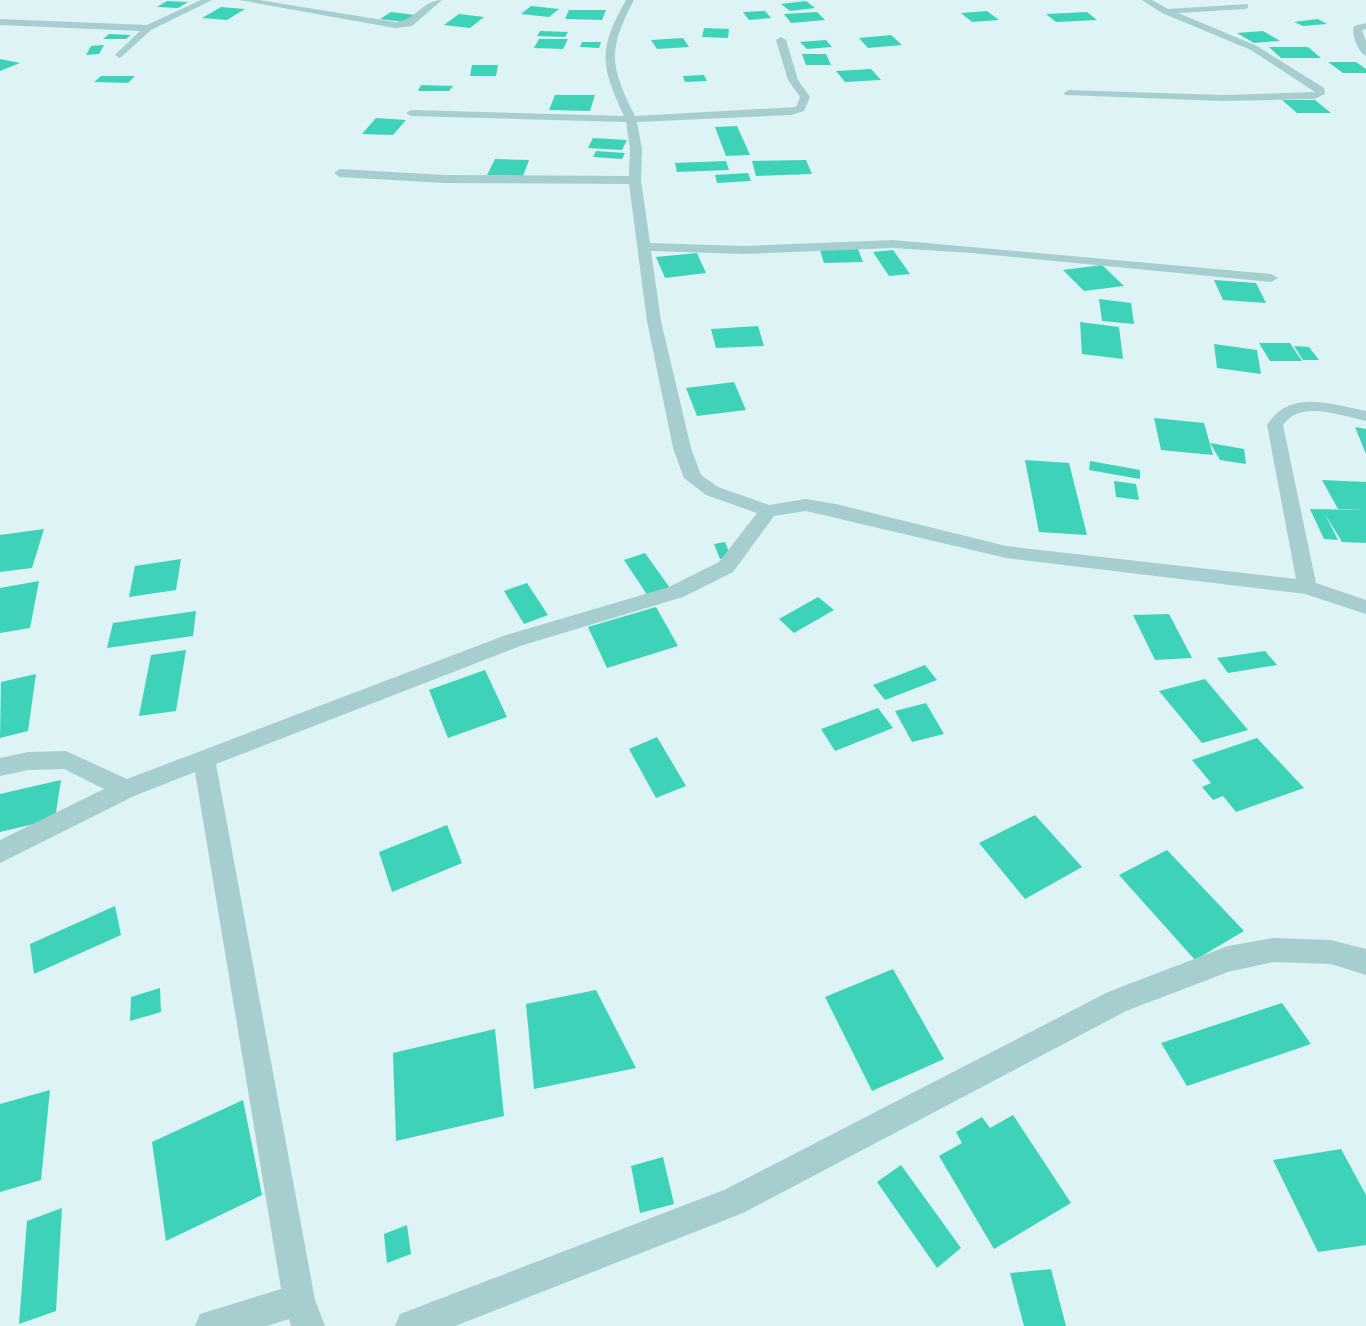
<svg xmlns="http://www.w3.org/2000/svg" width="1366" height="1326" font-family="'Asap Condensed',sans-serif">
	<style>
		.building { fill: #3ed3b9 }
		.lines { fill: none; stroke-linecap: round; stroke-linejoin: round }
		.minor { fill: #a7cecf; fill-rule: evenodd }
	</style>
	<rect width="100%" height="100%" fill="#ddf3f5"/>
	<!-- building -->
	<g class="building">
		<path d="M167,1L188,2L178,8L157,7Z"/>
		<path d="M806,1L815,8L790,11L781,4Z"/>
		<path d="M531,6L559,9L549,17L521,14Z"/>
		<path d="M221,7L245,9L227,20L202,18Z"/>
		<path d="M569,10H606L602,20L565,19Z"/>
		<path d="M765,11L771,18L749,20L743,12Z"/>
		<path d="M987,11L999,20L972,22L961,13Z"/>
		<path d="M391,12L415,15L404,22L380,19Z"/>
		<path d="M817,12L825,20L791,23L784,14Z"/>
		<path d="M1087,12L1097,20L1056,22L1046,14Z"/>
		<path d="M459,14L484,17L470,28L444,25Z"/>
		<path d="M1318,19L1327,24L1303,26L1294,22Z"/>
		<path d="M704,28L729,29L728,38L702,37Z"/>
		<path d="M540,31L568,32L565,37L537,36Z"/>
		<path d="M1263,31L1280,41L1254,43L1237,33Z"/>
		<path d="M109,34L131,35L126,39H103Z"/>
		<path d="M891,35L902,45L868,48L859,38Z"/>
		<path d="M683,38L689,47L657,49L651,40Z"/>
		<path d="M539,39H568L563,49L534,48Z"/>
		<path d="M826,40L832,47L807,49L800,42Z"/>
		<path d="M582,42H601L599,48L580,47Z"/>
		<path d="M104,45L99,54L86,55L91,46Z"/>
		<path d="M1269,47H1308L1321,58H1281Z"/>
		<path d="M802,54H826L831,65H806Z"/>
		<path d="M0,59L20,63L0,71Z"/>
		<path d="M1328,62H1356L1366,69V73H1343Z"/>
		<path d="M472,65H498L496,76H470Z"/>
		<path d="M871,69L881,80L845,82L836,71Z"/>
		<path d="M704,75L707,81L685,82L683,76Z"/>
		<path d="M101,76H135L128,83L94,82Z"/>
		<path d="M421,85L453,86L449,91H418Z"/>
		<path d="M555,95H595L590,111L549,110Z"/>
		<path d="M1282,100H1315L1331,113H1297Z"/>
		<path d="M376,118L406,120L393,135L362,134Z"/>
		<path d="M737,126L750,155L726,156L715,127Z"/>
		<path d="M593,138L627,140L622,150L588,148Z"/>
		<path d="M596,151L625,153L622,159L593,157Z"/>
		<path d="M495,159L529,160L523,176L487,175Z"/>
		<path d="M806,160L812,174L756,176L752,161Z"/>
		<path d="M726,161L729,170L677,172L675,163Z"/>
		<path d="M748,173L751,181L717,183L715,175Z"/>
		<path d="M858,249L863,262L824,263L820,250Z"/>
		<path d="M893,250L910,274L889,276L873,252Z"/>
		<path d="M697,253L706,273L665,278L656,257Z"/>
		<path d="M1102,265L1124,286L1084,291L1063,270Z"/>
		<path d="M1214,280L1256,283L1266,303L1223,300Z"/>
		<path d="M1099,299L1131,303L1134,324L1102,321Z"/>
		<path d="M1080,322L1119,327L1123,359L1082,354Z"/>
		<path d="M758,326L764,346L716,348L711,329Z"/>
		<path d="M1259,343H1290L1302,361H1270Z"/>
		<path d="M1214,344L1257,350L1261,374L1217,368Z"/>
		<path d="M1294,346L1309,347L1319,360H1303Z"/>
		<path d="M734,382L746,410L697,416L686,388Z"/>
		<path d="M1154,418L1204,423L1213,455L1161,450Z"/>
		<path d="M1355,427L1366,429V454Z"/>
		<path d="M1210,443L1244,449L1246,464L1220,460Z"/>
		<path d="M1025,460L1069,463L1087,535L1039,532Z"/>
		<path d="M1090,461L1140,470V479L1089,470Z"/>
		<path d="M1322,480L1366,482V543L1342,542L1325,514L1338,540L1324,539L1310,509L1363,510L1338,509Z"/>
		<path d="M1114,481L1136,484L1139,500L1116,497Z"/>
		<path d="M44,529L32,568L0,572V535Z"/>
		<path d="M725,542L731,557L720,559L714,544Z"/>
		<path d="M645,553L670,588L648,596L624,560Z"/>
		<path d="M181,559L176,590L129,597L135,566Z"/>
		<path d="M39,581L30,628L0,633V588Z"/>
		<path d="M527,583L548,615L524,624L504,591Z"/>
		<path d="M818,597L834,610L794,633L779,619Z"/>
		<path d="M656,607L678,646L607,668L588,627Z"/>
		<path d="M196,611L193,636L107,648L113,623Z"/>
		<path d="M1169,614L1192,658L1155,660L1133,615Z"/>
		<path d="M186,650L176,711L139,716L151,655Z"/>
		<path d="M1265,651L1277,665L1228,673L1217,658Z"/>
		<path d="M925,665L937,680L885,700L873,685Z"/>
		<path d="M485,670L507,717L448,738L429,690Z"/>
		<path d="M36,674L28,731L0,738L1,682Z"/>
		<path d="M1205,679L1248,730L1202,743L1159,691Z"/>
		<path d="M926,703L944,734L912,742L895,711Z"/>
		<path d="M878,708L893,728L835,751L821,729Z"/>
		<path d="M657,737L686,786L656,798L629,749Z"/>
		<path d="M1257,738L1304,788L1236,812L1223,796L1213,800L1202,787L1211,783L1192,760Z"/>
		<path d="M61,780L55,819L0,832V794Z"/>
		<path d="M1035,815L1082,867L1025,899L979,843Z"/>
		<path d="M447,825L462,863L392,892L379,852Z"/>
		<path d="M1167,850L1244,931L1195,960L1119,875Z"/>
		<path d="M115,906L121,935L34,974L30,944Z"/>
		<path d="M893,969L944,1059L872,1091L825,997Z"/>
		<path d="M160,988L161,1012L130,1021L131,997Z"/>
		<path d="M596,990L636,1068L534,1089L526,1004Z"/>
		<path d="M1282,1003L1311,1044L1187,1086L1161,1043Z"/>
		<path d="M495,1029L504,1116L396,1141L393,1053Z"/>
		<path d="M50,1090L41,1180L0,1192V1104Z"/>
		<path d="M243,1100L262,1195L166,1241L152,1142Z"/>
		<path d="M1013,1115L1071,1203L994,1249L939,1156L962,1143L956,1132L982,1117L990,1128Z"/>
		<path d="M1341,1149L1366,1195V1245L1318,1252L1273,1160Z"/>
		<path d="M663,1157L674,1204L640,1213L631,1166Z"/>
		<path d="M901,1165L961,1248L937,1268L877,1182Z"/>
		<path d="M62,1208L56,1311L19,1324L27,1221Z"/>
		<path d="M407,1225L411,1254L387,1263L384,1234Z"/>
		<path d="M1051,1269L1066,1326H1024L1010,1273Z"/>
	</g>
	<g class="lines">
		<!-- minor -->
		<g class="minor">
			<path d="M201,0H212L151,30L120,58L115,55L117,53L140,31L0,25V19L147,25Z"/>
			<path d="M239,0H259L395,22C416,21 422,0 442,0L412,26L395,28Z"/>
			<path d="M626,0H634C607,51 610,65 635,116L796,107L800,97L788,80L776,40L781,37L786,40L798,80L810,97L804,111L791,115L637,122L642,149L641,180L650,243L743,246L893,240L1271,274L1278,278L1271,282L972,253L893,248L743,254L651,251L661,321L691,448L701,475L718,487L769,505L806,499L836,504L1006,546L1296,579L1267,425C1290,389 1330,404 1366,411V421C1342,416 1300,399 1283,425L1316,583L1366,600V614L1305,594L1006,558L806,511L774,516L733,572L683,597L520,646L216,764L315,1300L325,1326H291L289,1319L267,1326H195L200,1314L281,1289L195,772L134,796L0,863V840L104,789L64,769L28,770L0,776V758L28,752L66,751L127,779L506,635L669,587L719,562L757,513L706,495L684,478L673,448L647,321L629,184L444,183L340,177L334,173L340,169L444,175L629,176L630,149L626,122L411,116L406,113L411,110L624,116C600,64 598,50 626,0Z"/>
			<path d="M1142,0H1152L1168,9L1248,4V8L1245,9L1178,13L1257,46L1324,88L1325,94L1314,99L1222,101L1065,95L1064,93L1069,90L1222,95L1315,92L1251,50L1162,13Z"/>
			<path d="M1366,23V29L1362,30L1366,41V56C1358,52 1351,34 1354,26Z"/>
			<path d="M1273,938L1331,940L1366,949V975L1331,964L1273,962L1228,972L1126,1011L743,1213L455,1326H395L400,1314L724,1190L1108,992L1228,946Z"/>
		</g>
	</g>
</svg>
